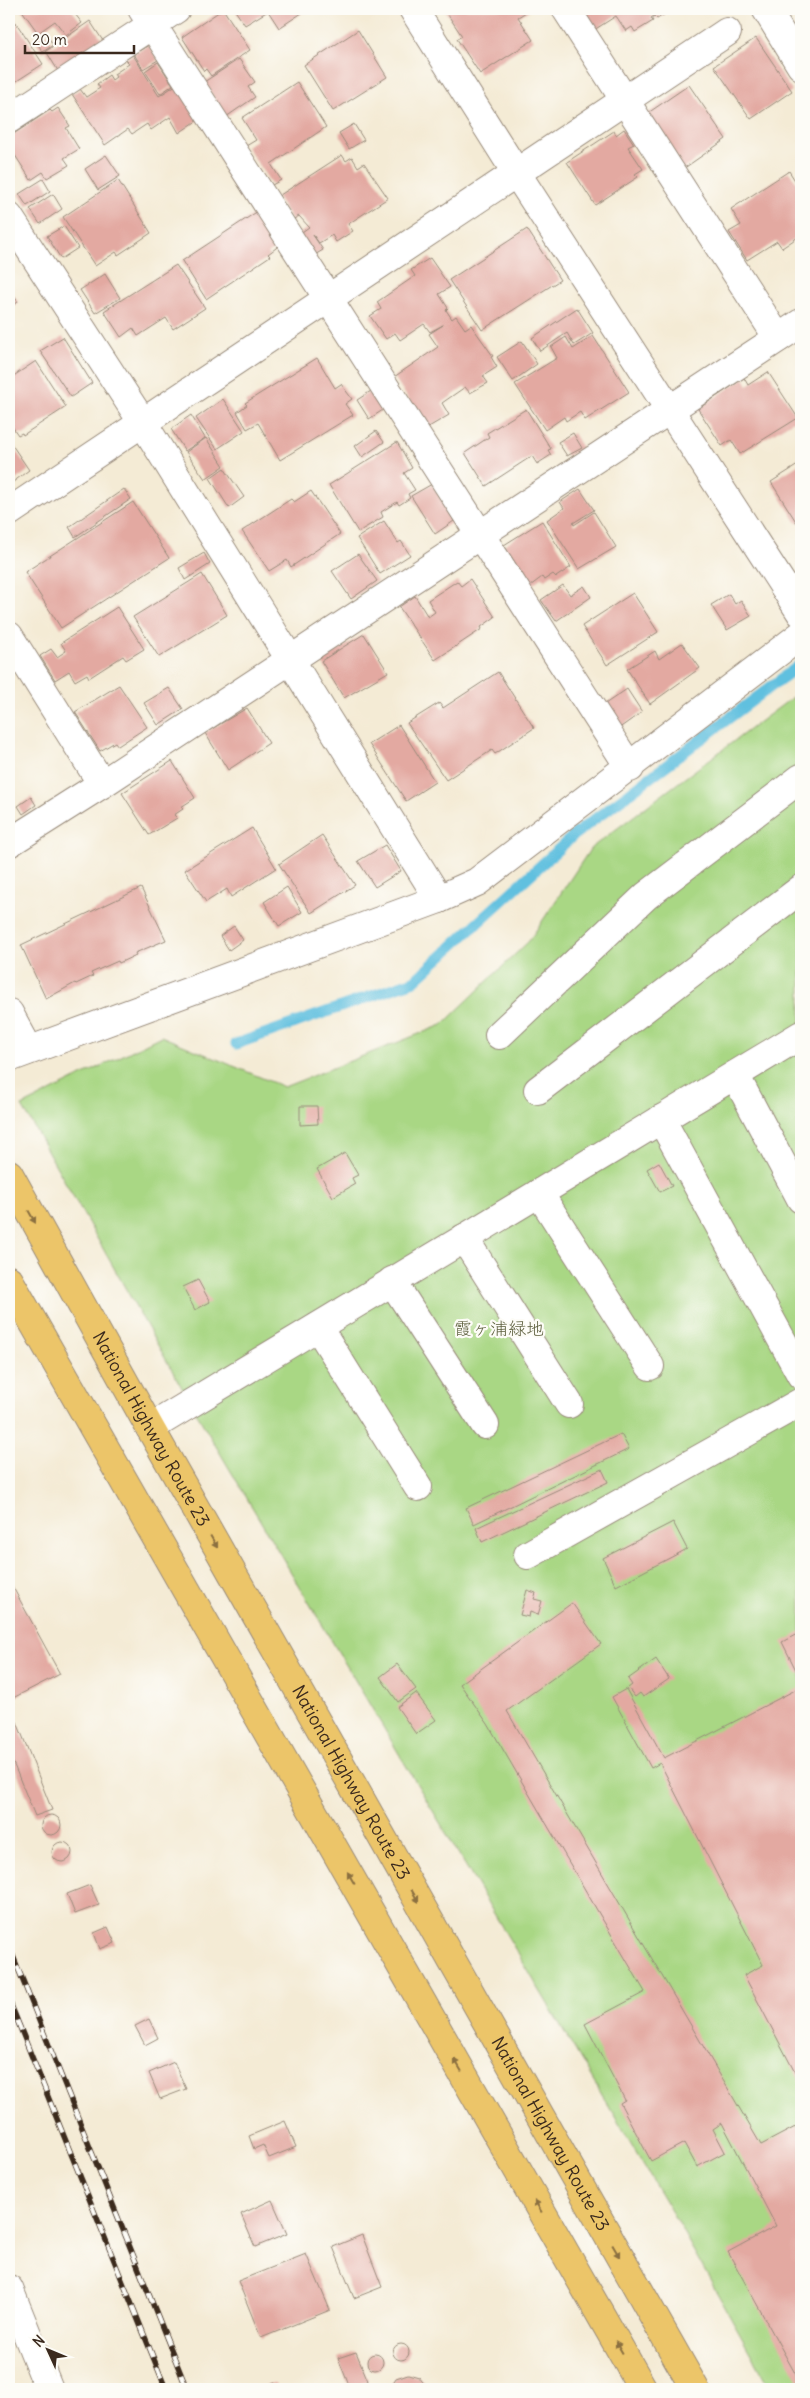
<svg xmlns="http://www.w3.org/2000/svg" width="810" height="2398" font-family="Delius,'Klee One',sans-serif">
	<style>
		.green { fill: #a9d784; stroke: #728051 }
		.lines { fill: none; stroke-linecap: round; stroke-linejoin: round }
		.stream { stroke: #61c0df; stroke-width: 11 }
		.building { fill: #e3a9a1 }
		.minor-casing { stroke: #988a7a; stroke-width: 30 }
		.highway-casing { stroke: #988a7a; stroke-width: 30 }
		.minor { stroke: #fff; stroke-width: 28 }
		.highway { stroke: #ecc569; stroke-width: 28 }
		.rail-casing { stroke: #3b2a1e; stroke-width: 5.5 }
		.rail { stroke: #fdfcf7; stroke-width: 4; stroke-dasharray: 11; stroke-linecap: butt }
		.oneway { fill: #8b7040 }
		.labels { text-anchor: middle; stroke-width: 4.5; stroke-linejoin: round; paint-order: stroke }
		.park-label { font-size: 18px; fill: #5c5e3d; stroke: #fdfcf7 }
		.street-label { font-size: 18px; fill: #3b2a1e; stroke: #fdfcf7 }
	</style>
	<rect width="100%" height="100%" fill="#fdfcf7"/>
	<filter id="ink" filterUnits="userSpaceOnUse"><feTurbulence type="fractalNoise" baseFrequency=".02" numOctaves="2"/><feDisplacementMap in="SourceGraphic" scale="10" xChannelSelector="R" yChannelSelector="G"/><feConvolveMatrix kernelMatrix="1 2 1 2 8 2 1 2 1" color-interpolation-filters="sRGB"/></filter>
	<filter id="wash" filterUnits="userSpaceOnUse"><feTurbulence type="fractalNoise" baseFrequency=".0096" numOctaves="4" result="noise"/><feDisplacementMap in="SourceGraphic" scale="20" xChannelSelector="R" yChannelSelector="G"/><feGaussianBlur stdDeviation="1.12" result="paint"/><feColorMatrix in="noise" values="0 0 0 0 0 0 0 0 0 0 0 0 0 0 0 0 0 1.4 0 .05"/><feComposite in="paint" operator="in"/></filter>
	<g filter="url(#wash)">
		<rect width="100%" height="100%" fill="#f4ebd5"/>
		<!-- green -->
		<path class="green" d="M801,691V2389H771L674,2216L198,1416L22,1106L161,1036L284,1087L442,1025L529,941L591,848Z"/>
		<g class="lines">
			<!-- stream -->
			<path class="stream" d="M236,1044L414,981L575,834L801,664"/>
		</g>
		<g id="blocks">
			<!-- building -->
			<g class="building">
				<path d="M21,9H71L82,23L66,35L55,21L38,33Z"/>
				<path d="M223,9L250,50L211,76L206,69L204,71L182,37Z"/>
				<path d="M234,9H308L279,28L268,11L245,25Z"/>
				<path d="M444,9H531L518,17L533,40L480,74L457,39L462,36Z"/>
				<path d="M581,9H673L657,19L654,16L651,18L653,21L635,32L632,27L626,31L616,16L594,30Z"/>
				<path d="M9,12L43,64L9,86Z"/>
				<path d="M90,21L105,44L60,74L46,51Z"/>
				<path d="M358,30L387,77L333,111L304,65Z"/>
				<path d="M46,33L53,45L43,52L35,40Z"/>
				<path d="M756,38L792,91L751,119L714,66Z"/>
				<path d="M149,45L158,60L143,69L134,54Z"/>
				<path d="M133,55L159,96L179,83L201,118L179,133L170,117L151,130L147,124L132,134L128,129L105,145L72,94L80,89L86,97L100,88L97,84L109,75L112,80L116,77L114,74L129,64L126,59Z"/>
				<path d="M239,59L255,82L248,87L255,97L226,117L204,82Z"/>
				<path d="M158,62L173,85L160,94L145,71Z"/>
				<path d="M297,82L326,127L271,164L281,180L272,185L246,146L256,140L242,118Z"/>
				<path d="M689,85L726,139L683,169L645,115Z"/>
				<path d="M58,108L70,126L66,128L79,149L64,158L69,165L47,178L43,172L31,180L9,146V137L50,110L52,112Z"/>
				<path d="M354,124L364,140L349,149L339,133Z"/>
				<path d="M624,129L634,144L628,147L643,169L635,174L638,177L595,205L567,162L614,131L616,135Z"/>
				<path d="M106,155L120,176L98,190L85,169Z"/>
				<path d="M342,155L346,161L352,157L358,167L364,163L388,198L348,224L353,231L336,242L332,235L319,243L313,235L323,250L313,256L299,234L309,227L299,216L292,220L277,197Z"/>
				<path d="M789,171L801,190V235L782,248L777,241L747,260L729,232L741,225L731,209Z"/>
				<path d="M43,179L50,191L27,206L19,194Z"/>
				<path d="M118,180L151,233L118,255L116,252L95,266L63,217Z"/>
				<path d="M53,194L62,209L40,224L30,209Z"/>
				<path d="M258,211L280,245L268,254L270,256L206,299L182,261Z"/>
				<path d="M64,226L78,248L61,259L47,236Z"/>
				<path d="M527,229L560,280L482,330L449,280Z"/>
				<path d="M430,258L450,287L439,294L448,308L446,310L452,319L456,316L465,329L471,325L493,356L491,357L497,367L483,376L488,383L470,393L465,387L442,403L449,415L427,428L394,377L438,347L429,334L443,325L430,332L424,324L400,340L395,333L386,339L370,316L381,309L377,302L415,276L411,270Z"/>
				<path d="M176,265L205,308L173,329L166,318L138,336L133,328L121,337L104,311Z"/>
				<path d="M105,274L120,298L95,313L80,290Z"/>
				<path d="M9,289L18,302L9,308Z"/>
				<path d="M577,308L593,333L574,345L567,333L540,351L532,338Z"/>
				<path d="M593,336L629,392L585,420L580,412L566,421L564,417L545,430L515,384L557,358L551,347L566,337L573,349Z"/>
				<path d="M63,337L92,383L71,397L40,351Z"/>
				<path d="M522,341L537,364L513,381L497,357Z"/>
				<path d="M317,358L335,388L341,384L352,399L345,404L353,415L280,460L258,423L247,429L237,412L247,405L245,403Z"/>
				<path d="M36,361L66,407L23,435L22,433L18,435L9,422V379Z"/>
				<path d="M768,372L798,418L740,454L731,440L722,446L698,409L744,378L748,385Z"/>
				<path d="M371,391L383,410L369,419L357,400Z"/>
				<path d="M223,399L244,431L217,449L196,418Z"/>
				<path d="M526,409L551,449L548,450L551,455L537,464L532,456L486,486L465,453L489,437L487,433Z"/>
				<path d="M191,415L205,438L185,451L171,429Z"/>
				<path d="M376,431L384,442L362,457L355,446Z"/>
				<path d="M573,433L582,448L567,456L558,442Z"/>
				<path d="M206,438L224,466L205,479L186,452Z"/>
				<path d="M10,442L29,470L9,485V443Z"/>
				<path d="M397,442L412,468L404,473L415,490L408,494L410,498L399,505L397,502L381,512L383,517L358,532L329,485Z"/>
				<path d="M801,463V521L797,523L771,482Z"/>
				<path d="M224,468L244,497L229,508L210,478Z"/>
				<path d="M432,484L454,521L435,534L411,496Z"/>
				<path d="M124,489L131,499L75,537L69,527Z"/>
				<path d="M580,489L594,510L573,523L574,525L594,512L616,547L579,569L547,520L564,508L560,502Z"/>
				<path d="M311,491L340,534L291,567L287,560L269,571L242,531L291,499L294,502Z"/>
				<path d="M133,502L169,558L61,628L25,572Z"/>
				<path d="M384,521L398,543L401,541L410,555L380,574L357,538Z"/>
				<path d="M542,521L571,567L556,577L553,574L544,580L542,577L530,586L504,545Z"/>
				<path d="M204,553L210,564L185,580L179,568Z"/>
				<path d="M358,554L377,581L351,599L332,571Z"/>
				<path d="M202,574L227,615L159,657L133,617Z"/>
				<path d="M470,579L495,617L481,627L482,629L435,660L399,607L415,596L428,617L435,612L428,600L457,581L461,586Z"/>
				<path d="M563,585L570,595L584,586L591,597L556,621L541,600Z"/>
				<path d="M633,593L658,632L607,665L582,626Z"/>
				<path d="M729,594L735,604L741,600L751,616L727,630L711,605Z"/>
				<path d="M117,607L144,649L126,660L123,656L89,678L87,674L75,681L69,671L55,680L40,656L51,649L57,657L66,651L61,643Z"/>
				<path d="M364,634L388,672L344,698L321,661Z"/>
				<path d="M682,643L700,668L650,704L627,669L655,651L659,659Z"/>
				<path d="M498,672L534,728L495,754L492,750L446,780L407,723L439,703L443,708Z"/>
				<path d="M119,685L147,727L118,746L115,742L100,751L75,712Z"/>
				<path d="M169,688L183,709L158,725L144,703Z"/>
				<path d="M627,689L642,712L618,729L602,706Z"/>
				<path d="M247,708L269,743L228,770L205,733Z"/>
				<path d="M399,725L435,782L406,801L369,744Z"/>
				<path d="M172,761L195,798L181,807L183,809L174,815L177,818L149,835L122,793Z"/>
				<path d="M31,797L36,805L23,814L18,806Z"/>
				<path d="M252,828L276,868L231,897L227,889L206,902L185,870Z"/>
				<path d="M322,835L355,885L311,913L279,864Z"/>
				<path d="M385,845L401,871L375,887L358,861Z"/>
				<path d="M287,887L302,912L279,926L264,902Z"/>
				<path d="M141,888L166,940L135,953L136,955L119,963L118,961L91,973L93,976L76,984L75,983L46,999L21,945Z"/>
				<path d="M234,926L243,940L229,950L220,936Z"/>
				<path d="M300,1106H317L318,1124L300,1125Z"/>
				<path d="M345,1153L358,1175L352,1178L355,1184L333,1197L317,1169Z"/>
				<path d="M659,1162L672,1186L660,1192L647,1169Z"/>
				<path d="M198,1280L210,1302L195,1310L183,1287Z"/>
				<path d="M621,1434L629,1449L474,1524L466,1508Z"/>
				<path d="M602,1469L608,1482L482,1542L476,1528Z"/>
				<path d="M673,1522L687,1549L616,1586L603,1558Z"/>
				<path d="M9,1580L60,1674L9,1700Z"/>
				<path d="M527,1590L536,1593L534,1599L542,1601L538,1615L530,1612L529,1617L520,1615Z"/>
				<path d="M572,1603L601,1644L507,1711L761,2145L801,2124V2384L728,2252L776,2226L722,2123L713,2129L725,2152L697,2167L684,2143L651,2161L620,2103L625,2100L585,2024L645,1992L488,1724L460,1684Z"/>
				<path d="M801,1632V1673L798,1674L782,1642Z"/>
				<path d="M656,1659L669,1679L643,1697L640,1693L635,1697L628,1688L632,1685L628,1679Z"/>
				<path d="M397,1664L416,1689L398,1702L380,1677Z"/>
				<path d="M801,1687V2084L744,1975L763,1965L660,1763L651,1768L612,1697L626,1689L664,1758Z"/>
				<path d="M416,1693L436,1720L416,1734L397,1707Z"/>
				<path d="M9,1702L52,1810L35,1816L9,1753Z"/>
				<circle cx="51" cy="1825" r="10"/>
				<circle cx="62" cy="1852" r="10"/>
				<path d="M90,1885L99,1905L75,1914L67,1894Z"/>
				<path d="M108,1927L115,1943L100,1949L94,1933Z"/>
				<path d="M149,2019L158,2038L145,2045L135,2026Z"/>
				<path d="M174,2062L186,2089L160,2099L149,2073Z"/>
				<path d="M285,2121L296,2147L269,2158L263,2145L254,2149L249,2136Z"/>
				<path d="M272,2200L287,2234L255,2247L241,2214Z"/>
				<path d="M362,2235L382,2287L354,2298L333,2247Z"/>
				<path d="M306,2254L330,2310L261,2338L238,2281Z"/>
				<circle cx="401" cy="2352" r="8"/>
				<path d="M356,2352L368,2381L350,2388L338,2358Z"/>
				<circle cx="375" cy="2362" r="8"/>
				<path d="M408,2374L419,2377L428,2389H389L396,2378Z"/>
				<path d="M275,2383L277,2389H258Z"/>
			</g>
		</g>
	</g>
	<g filter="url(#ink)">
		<use href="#blocks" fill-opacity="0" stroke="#988a7a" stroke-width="1"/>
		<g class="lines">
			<defs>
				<g id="minor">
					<path d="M142,9L630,768"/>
					<path d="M413,9L517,174L801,613"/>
					<path d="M566,9L778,338"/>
					<path d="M766,9L801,66"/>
					<path d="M9,119L176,9"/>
					<path d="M9,217L143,423L439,899"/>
					<path d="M9,512L727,32"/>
					<path d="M9,636L102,784"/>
					<path d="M9,843L102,784L801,323"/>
					<path d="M9,1013L29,1050"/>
					<path d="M499,1035L646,896L801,778"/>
					<path d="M9,1058L439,899L477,882L801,635"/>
					<path d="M735,1075L801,1199"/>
					<path d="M538,1090L801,889"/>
					<path d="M661,1119L801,1375"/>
					<path d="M539,1193L650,1366"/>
					<path d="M464,1238L569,1404"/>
					<path d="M392,1281L485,1425"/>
					<path d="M318,1327L418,1487"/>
					<path d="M150,1428L801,1035"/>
					<path d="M528,1555L801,1402"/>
					<path d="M9,2289L49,2389"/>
				</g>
				<g id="highway">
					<path id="s1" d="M9,1174L150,1428L695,2389"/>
					<path d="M9,1280L643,2389"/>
				</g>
			</defs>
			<!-- minor casing -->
			<use href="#minor" class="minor-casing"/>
			<!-- highway casing -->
			<use href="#highway" class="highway-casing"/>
			<!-- minor -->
			<use href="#minor" class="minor"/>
			<!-- highway -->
			<use href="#highway" class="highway"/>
			<defs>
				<g id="rail">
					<path d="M9,1946L187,2389"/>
					<path d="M9,2000L166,2389"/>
				</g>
			</defs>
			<!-- rail casing -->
			<use href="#rail" class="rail-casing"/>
			<!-- rail -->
			<use href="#rail" class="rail"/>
		</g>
		<!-- one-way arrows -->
		<defs><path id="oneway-solid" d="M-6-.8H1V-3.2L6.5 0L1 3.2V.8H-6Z" transform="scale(1.25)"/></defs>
		<g class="oneway">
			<use href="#oneway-solid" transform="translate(32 1217) rotate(61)"/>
			<use href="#oneway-solid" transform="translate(214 1542) rotate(60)"/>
			<use href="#oneway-solid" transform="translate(351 1878) rotate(-120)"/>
			<use href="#oneway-solid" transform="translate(415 1896) rotate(60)"/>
			<use href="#oneway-solid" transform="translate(458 2065) rotate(-120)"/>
			<use href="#oneway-solid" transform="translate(538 2206) rotate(-120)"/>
			<use href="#oneway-solid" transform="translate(616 2251) rotate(60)"/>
			<use href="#oneway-solid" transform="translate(619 2347) rotate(-120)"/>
		</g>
	</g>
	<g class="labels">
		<!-- park labels -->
		<g class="park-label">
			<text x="499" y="1335">霞ヶ浦緑地</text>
		</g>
		<!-- street labels -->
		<g class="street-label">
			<text dy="6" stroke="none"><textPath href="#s1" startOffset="292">National Highway Route 23</textPath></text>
			<text dy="6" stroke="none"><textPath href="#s1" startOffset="698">National Highway Route 23</textPath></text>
			<text dy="6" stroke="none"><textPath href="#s1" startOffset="1102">National Highway Route 23</textPath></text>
		</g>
	</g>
	<!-- margin -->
	<rect width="810" height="2398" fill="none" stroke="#fdfcf7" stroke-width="30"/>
	<!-- north arrow -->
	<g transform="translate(48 2350) rotate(314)" stroke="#fdfcf7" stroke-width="4" paint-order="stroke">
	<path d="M0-4L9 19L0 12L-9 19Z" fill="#3b2a1e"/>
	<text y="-8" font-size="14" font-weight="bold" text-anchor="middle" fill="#3b2a1e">N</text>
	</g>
	<!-- scale -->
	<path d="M25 45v8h109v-8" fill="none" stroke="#3b2a1e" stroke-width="2.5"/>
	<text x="32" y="45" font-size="15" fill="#3b2a1e" stroke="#fdfcf7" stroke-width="4" paint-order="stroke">20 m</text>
</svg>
